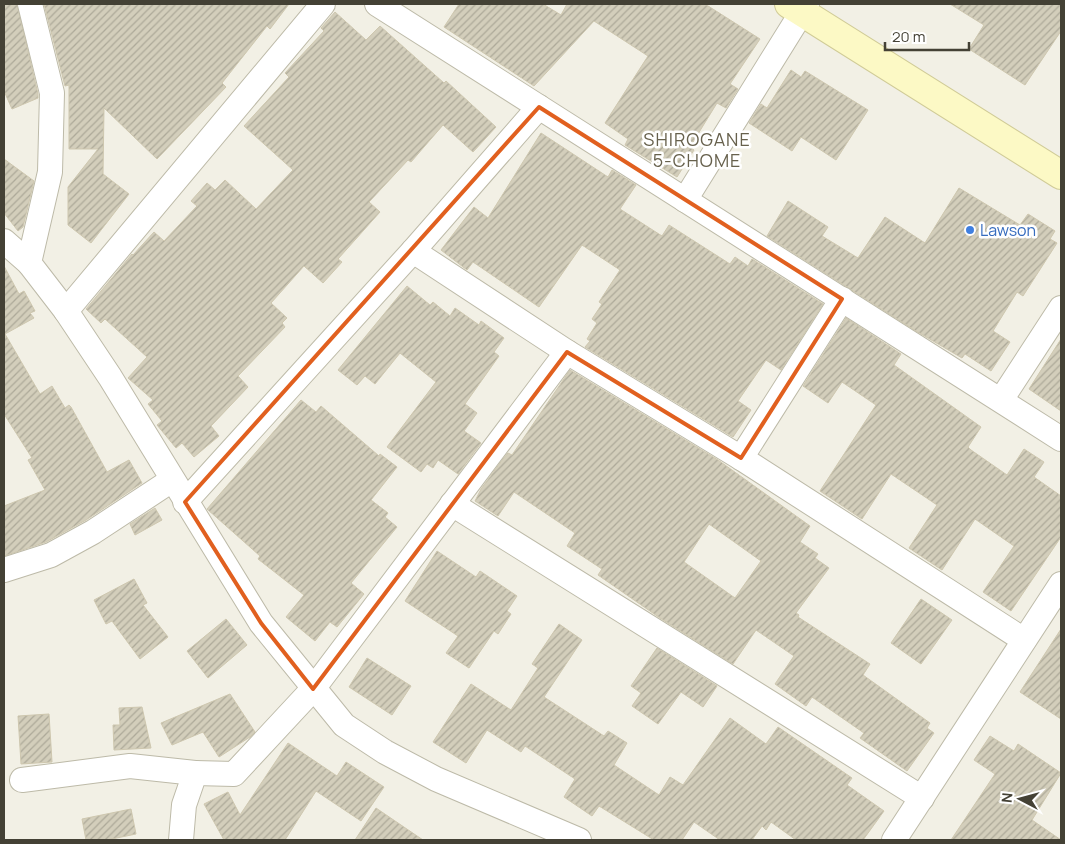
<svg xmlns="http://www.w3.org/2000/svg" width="1065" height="844" font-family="Manrope,sans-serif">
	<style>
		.building { fill: url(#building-hatch); stroke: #cec7af; fill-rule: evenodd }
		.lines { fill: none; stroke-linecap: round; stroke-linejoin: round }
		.street-casing { stroke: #bdbaa8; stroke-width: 26 }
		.secondary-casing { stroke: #d0cb97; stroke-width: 30 }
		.street { stroke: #fff; stroke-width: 24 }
		.secondary { stroke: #fcf9c5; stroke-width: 28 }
		.marked { fill: none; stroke: #e1601f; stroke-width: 4; stroke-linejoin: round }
		.shop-dot { fill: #3f7fe0; stroke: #fff; stroke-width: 2 }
		.labels { text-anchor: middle; stroke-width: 5; stroke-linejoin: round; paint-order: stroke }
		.shop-label { font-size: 16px; fill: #366cbe; stroke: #fff; text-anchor: start }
		.neighbourhood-label { font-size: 18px; letter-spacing: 1px; fill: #67614d; stroke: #fff }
	</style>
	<defs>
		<pattern id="building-hatch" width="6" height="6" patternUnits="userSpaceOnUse" patternTransform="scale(1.25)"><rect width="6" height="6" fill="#d3cebb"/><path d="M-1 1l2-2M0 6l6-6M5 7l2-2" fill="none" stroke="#ada999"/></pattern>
	</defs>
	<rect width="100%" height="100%" fill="#f2f0e5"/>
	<!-- building -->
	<g class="building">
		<path d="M4,4H17L38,94V98L12,109L4,91Z"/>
		<path d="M44,4H289L270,29L267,26L222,83L226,87L157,159L104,108L103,174L129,194L91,243L68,225V187L98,149H69V85L65,86Z"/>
		<path d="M459,4H543L561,15L567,4H705L760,39L730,84L738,89L726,108L717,103L690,147L694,150L677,177L625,145L628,139L605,123L648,56L594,21L534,86L444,27Z"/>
		<path d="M950,4H1061V31L1025,85L969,49L984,25Z"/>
		<path d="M335,12L366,40L380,26L444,83L446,81L496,127L473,152L443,125L411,162L408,160L369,202L380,212L338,259L342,262L323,283L304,266L271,303L287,318L282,323L285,327L238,376L248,387L211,426L219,436L194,457L182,443L176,448L157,425L162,421L148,404L153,400L128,378L147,357L105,319L101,323L86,309L132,254L133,255L154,232L164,241L197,206L191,201L207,183L215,190L225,180L256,209L293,170L244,126L289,77L285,73L324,31L321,28Z"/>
		<path d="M791,70L801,77L805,71L868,110L836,160L801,137L792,151L749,123L761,104L767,108Z"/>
		<path d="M541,133L608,177L612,170L636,185L620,209L662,236L669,225L730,264L735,257L748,266L752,259L823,304L781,370L766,360L738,401L751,410L733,437L585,347L590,341L587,339L597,323L592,319L602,304L599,302L620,270L582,245L539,307L473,262L467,270L441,250L474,207L488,218Z"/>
		<path d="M4,159L34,181L23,227L18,231L4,213Z"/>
		<path d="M959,188L1020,225L1028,214L1055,231L1050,239L1057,243L1023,296L1017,292L993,331L1010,342L991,371L965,354L962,358L916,331L767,236L788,201L828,227L822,236L858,258L885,217L925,243Z"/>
		<path d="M4,266L19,294L24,291L35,311L30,313L34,318L5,334L40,394L52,386L65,408L69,405L71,407L107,472L129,460L142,483L86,520L46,542L4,556V506L45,490L28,460L32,458L4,414Z"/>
		<path d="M407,286L430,305L433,302L450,316L455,308L479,325L481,321L504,338L494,352L499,356L465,404L477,413L464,431L481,443L458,474L438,460L433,468L427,464L421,472L387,447L436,382L400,353L375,384L365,376L357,385L338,370Z"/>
		<path d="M846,318L901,354L894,365L981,427L968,447L971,450L1007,475L1024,449L1044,462L1034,477L1061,496V537L1011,611L983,592L1014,546L975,519L942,570L909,548L937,505L891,474L862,519L820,491L876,405L842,382L828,403L803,386Z"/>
		<path d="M1061,339V411L1029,389Z"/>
		<path d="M570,370L718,460L810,526L800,542L818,554L815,558L829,568L796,613L799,615L798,617L870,664L863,675L930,723L927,728L934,733L907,771L860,738L864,733L812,697L806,706L775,684L794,656L756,630L733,664L660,618L598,575L602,569L567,546L575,533L514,492L498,516L475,501L481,489L503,459L508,453L512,455ZM709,524L761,561L735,598L684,562Z"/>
		<path d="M301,400L316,412L321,406L379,456L380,454L397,467L371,500L388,513L385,517L397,527L351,583L364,594L337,627L330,622L315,641L286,617L304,595L258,559L260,556L207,509Z"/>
		<path d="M155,508L162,520L135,535L130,524Z"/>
		<path d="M437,551L476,577L480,571L517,596L507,611L511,614L498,634L494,631L469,668L446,653L458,636L405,601Z"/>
		<path d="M134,579L147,603L143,605L168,637L140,659L112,621L106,624L94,600Z"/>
		<path d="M921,599L952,620L921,664L891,643Z"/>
		<path d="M226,619L247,645L208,678L187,651Z"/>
		<path d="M559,624L582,640L544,697L604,736L608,731L627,743L614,765L659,795L670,777L683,785L730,718L766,744L778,727L852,778L847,785L884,811L863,840H796L771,822L766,830L762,826L752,840H720L694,822L682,840H654L599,806L592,816L564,797L575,779L525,746L521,752L487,730L466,763L433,742L471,684L511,710L538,668L532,664Z"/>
		<path d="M1061,629V719L1020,692Z"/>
		<path d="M657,648L717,686L703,707L681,692L658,724L632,706L641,693L631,686Z"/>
		<path d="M367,658L411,686L392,715L349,687Z"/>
		<path d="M230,694L255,732L250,737L219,757L203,732L172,745L161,723Z"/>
		<path d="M142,707L151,748L114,750L113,725H120L119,708Z"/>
		<path d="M49,714L52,762L21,764L18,716Z"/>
		<path d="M990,736L1014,751L1018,744L1061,773L1032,820L1061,840H951L995,774L974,760Z"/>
		<path d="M288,743L337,776L346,762L384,787L361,821L316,791L285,840H224L204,804L228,792L240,815Z"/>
		<path d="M376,808L423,840H355Z"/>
		<path d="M131,809L136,834L107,840H86L82,819Z"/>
	</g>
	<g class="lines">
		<defs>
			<g id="street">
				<path d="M377,4L1061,439"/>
				<path d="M685,200L807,4"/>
				<path d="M4,241L29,263L66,311L110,377L261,623L344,725L385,752L436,779L579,840"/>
				<path d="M413,251L567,352L741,458L1024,640"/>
				<path d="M29,263L50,172L52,93L30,4"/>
				<path d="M66,311L323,4"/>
				<path d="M1001,400L1061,308"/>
				<path d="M741,458L842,299"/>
				<path d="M185,502L413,251L539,107"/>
				<path d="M452,504L922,798"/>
				<path d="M4,570L51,555L93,532L172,480"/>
				<path d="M22,780L130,766L195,773"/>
				<path d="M181,840L184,805L195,773L234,774L313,689L567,352"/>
				<path d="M894,840L1061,584"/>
			</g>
			<path id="secondary" d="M789,4L1061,175"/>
		</defs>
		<!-- street casing -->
		<use href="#street" class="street-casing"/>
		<!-- secondary casing -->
		<use href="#secondary" class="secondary-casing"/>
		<!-- street -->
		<use href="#street" class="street"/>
		<!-- secondary -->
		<use href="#secondary" class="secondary"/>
	</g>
	<!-- marked area -->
	<path class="marked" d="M539,107L842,299L741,458L567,352L313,689L261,623L185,502Z"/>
	<!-- markers -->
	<circle class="shop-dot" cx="970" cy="230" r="5"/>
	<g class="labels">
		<!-- shop labels -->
		<g class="shop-label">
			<text x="980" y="236">Lawson</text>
		</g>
		<!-- neighbourhood labels -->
		<g class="neighbourhood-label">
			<text x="697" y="146">SHIROGANE<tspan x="697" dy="21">5-CHOME</tspan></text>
		</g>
	</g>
	<!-- border -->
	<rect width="1065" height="844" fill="none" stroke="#444135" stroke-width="10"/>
	<!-- north arrow -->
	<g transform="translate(1020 799) rotate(276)" stroke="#ffffff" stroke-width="4" paint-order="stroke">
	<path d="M0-4L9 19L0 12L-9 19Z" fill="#444135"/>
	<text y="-8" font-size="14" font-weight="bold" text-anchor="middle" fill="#444135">N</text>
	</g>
	<!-- scale -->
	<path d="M885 42v8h84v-8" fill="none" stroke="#444135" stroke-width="2.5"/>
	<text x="892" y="42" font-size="15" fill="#444135" stroke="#ffffff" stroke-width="4" paint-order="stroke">20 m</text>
</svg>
